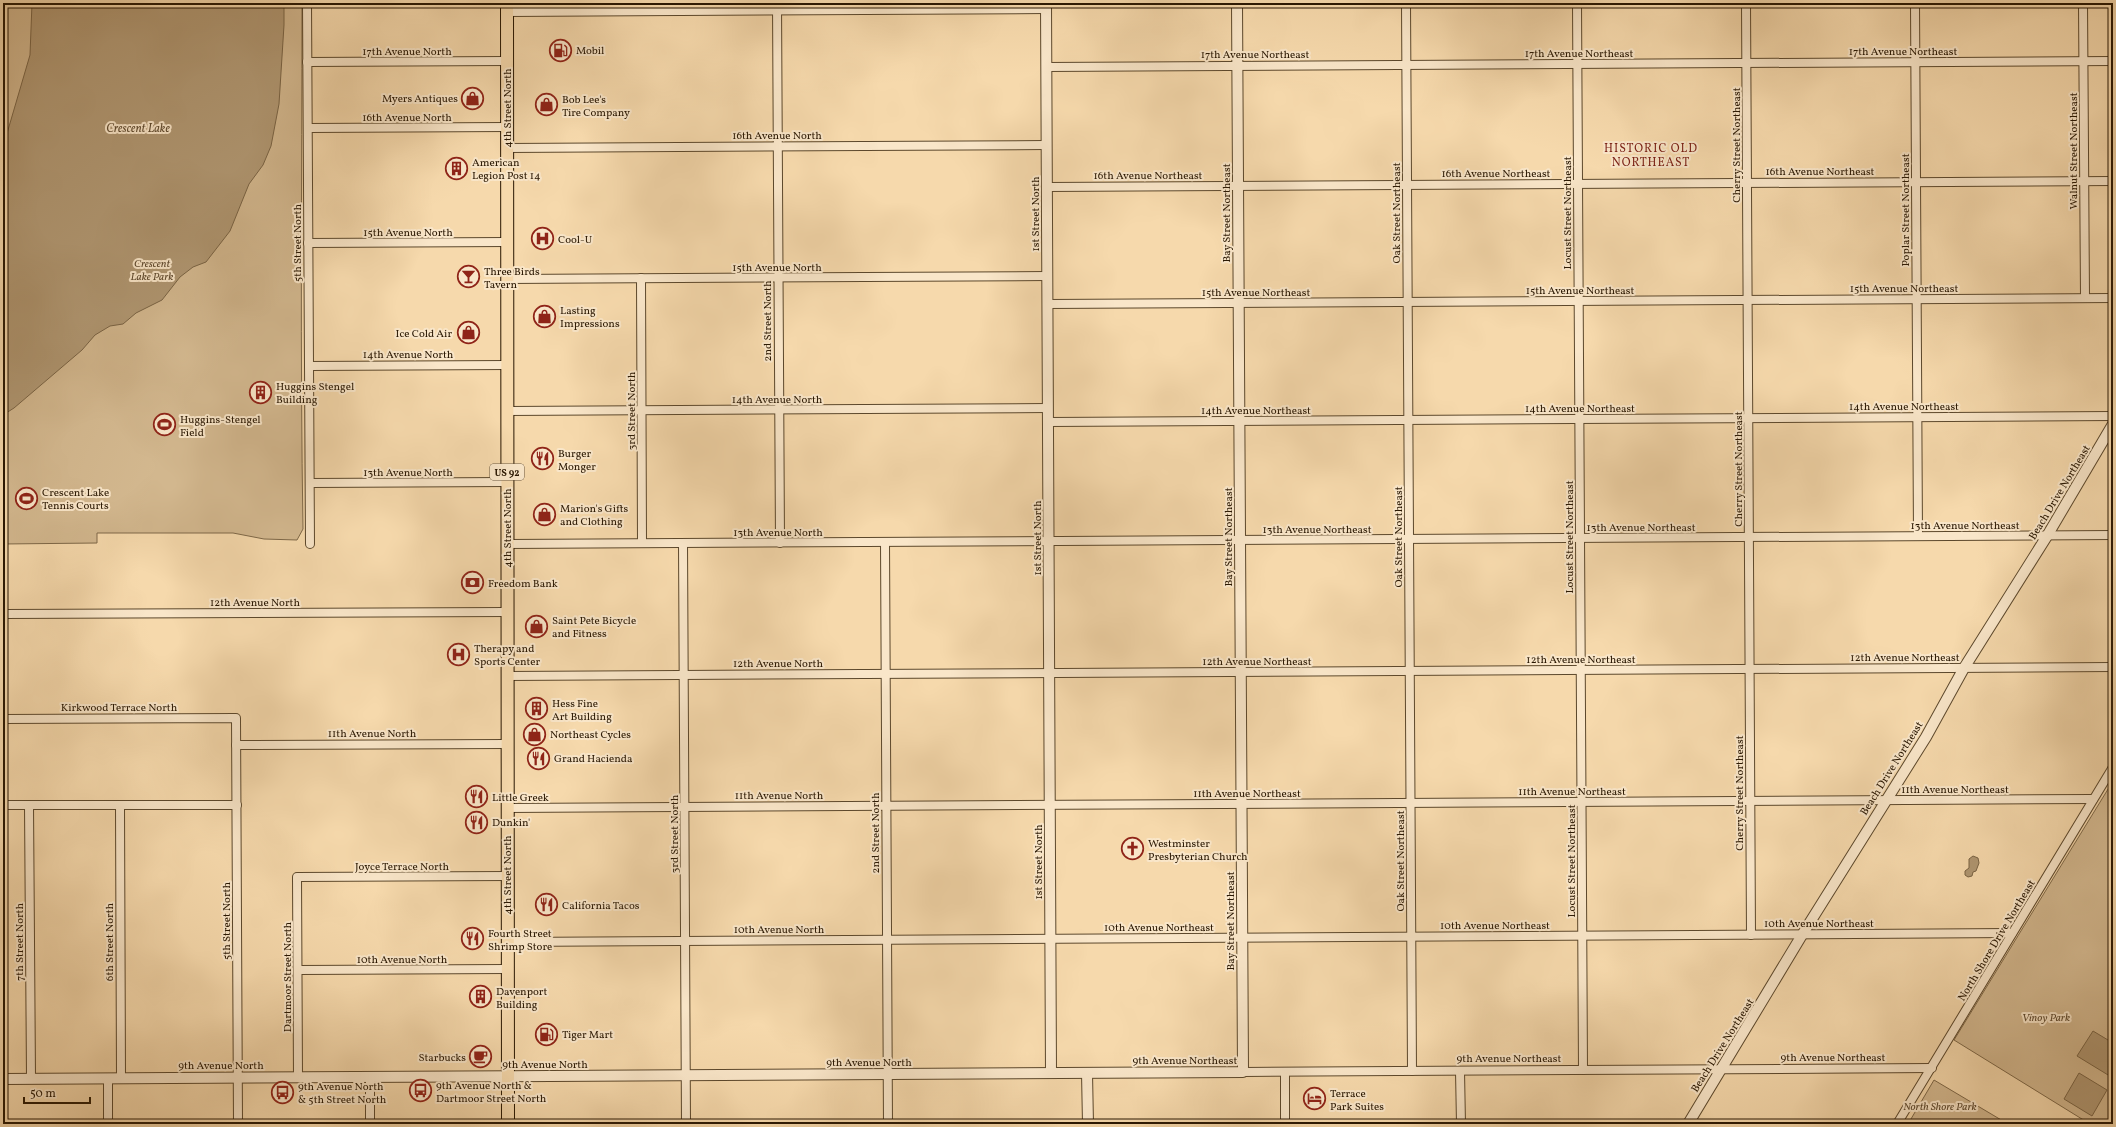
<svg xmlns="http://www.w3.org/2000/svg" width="2116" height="1127" font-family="Vollkorn,serif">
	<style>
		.green { fill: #d3b88f; stroke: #7e6848 }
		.water { fill: #b09772; stroke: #7a6445 }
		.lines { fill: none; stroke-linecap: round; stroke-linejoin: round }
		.minor-casing { stroke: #5c482c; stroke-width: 10 }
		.tertiary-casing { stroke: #5c482c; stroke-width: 12 }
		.primary-casing { stroke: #291702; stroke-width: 14 }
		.minor { stroke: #f9e6c9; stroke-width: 8 }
		.tertiary { stroke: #f9e6c9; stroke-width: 10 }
		.primary { stroke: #f6d9ac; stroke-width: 12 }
		.labels { text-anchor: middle; stroke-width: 4; stroke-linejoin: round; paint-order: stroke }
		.shield { fill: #f9e6c9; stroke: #67553e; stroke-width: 1 }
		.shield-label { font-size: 10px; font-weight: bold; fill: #291702 }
		.poi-label { font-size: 11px; fill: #291702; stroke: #f9e6c9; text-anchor: start }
		.street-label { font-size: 11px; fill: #291702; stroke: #f9e6c9 }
		.park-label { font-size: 11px; font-style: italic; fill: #5c472c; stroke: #f9e6c9 }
		.water-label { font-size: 12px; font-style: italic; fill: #5f4a2f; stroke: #f9e6c9 }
		.neighbourhood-label { font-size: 12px; letter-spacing: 1px; fill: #7a1f14; stroke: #f9e6c9 }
	</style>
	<rect width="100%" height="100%" fill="#f6d9ac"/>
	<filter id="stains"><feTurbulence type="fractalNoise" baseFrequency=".005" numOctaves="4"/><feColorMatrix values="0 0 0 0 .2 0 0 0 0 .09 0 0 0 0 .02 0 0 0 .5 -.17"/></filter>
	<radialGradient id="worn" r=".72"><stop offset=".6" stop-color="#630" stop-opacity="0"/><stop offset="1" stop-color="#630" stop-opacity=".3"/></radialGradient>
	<!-- green -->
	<g class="green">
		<path d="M3,3H302C302,178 300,354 303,529L297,540L264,539L233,533H97V543L3,544Z"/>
		<path d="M2113,781V1124H2090L1954,1040Z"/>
		<path d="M1934,1080L2008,1124H1908Z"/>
	</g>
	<!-- water -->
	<g class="water">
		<path d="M32,3H284V25L279,104L271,146L263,165L249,184L230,231L206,262L193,267L180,277L162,300L136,313L123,324L110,326L95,335L82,350L14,408L3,415V147L30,55Z"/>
		<path d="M1973,856L1978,858L1979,863L1976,871L1973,872L1972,876L1968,877L1965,875V871L1969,868V859Z"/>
		<path d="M2093,1031L2113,1043V1078L2077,1056Z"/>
		<path d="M2079,1073L2107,1090L2092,1116L2064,1099Z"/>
	</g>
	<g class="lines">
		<defs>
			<g id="minor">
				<path d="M307,3L310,544"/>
				<path d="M777,3L780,543"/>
				<path d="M1406,3L1412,1071"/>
				<path d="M1577,3L1583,1070"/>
				<path d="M1746,3L1751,935"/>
				<path d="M1915,3L1918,536"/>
				<path d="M2083,3L2085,298"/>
				<path d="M507,12L1046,9"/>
				<path d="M307,62L507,61"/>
				<path d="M1046,67L2113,61"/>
				<path d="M308,128L507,127"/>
				<path d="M507,148L1046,145"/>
				<path d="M1047,187L2113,181"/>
				<path d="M308,243L507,242"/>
				<path d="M641,278L642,543"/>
				<path d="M507,279L1047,276"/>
				<path d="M1047,304L2113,298"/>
				<path d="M309,366L507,365"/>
				<path d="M507,411L1048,408"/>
				<path d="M1048,422L2113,416"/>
				<path d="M310,483L507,482"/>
				<path d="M885,542L888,1124"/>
				<path d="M683,543L686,1124"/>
				<path d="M507,544L2113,535"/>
				<path d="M3,614L507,612"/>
				<path d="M507,676L2113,667"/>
				<path d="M3,719L236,718L238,1124"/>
				<path d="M236,745L507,744"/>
				<path d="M3,805H237"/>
				<path d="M29,805L31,1078"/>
				<path d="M120,806L121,1078"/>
				<path d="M507,808L2093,799"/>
				<path d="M507,942L2012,933"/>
				<path d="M298,970L507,969"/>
				<path d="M1460,1071L1461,1124"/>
				<path d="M1243,1072L1932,1068"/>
				<path d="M1285,1072V1124"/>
				<path d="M298,1077L297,877L507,876"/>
				<path d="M370,1077V1124"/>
				<path d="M108,1078V1124"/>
				<path d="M1897,1124L2113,767"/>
			</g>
			<g id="tertiary">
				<path d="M1046,3L1051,1073"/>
				<path d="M1087,1073L1088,1124"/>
				<path d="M3,1079L1243,1072L1237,3"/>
				<path d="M1688,1124L1802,935L1926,737L1964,668L2047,536L2113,424"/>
			</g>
			<path id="primary" d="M507,3L508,1124"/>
		</defs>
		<!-- minor casing -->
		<use href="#minor" class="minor-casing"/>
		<!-- tertiary casing -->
		<use href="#tertiary" class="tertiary-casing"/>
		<!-- primary casing -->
		<use href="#primary" class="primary-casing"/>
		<!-- minor -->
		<use href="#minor" class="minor"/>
		<!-- tertiary -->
		<use href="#tertiary" class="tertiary"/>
		<!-- primary -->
		<use href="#primary" class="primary"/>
	</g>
	<!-- icons -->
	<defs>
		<symbol id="fuel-ring" viewBox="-11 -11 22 22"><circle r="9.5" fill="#f9e6c9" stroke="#8f2418" stroke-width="1.5"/><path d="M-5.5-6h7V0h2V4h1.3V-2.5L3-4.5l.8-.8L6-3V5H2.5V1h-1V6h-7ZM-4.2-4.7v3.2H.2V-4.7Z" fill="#8f2418"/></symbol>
		<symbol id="shop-ring" viewBox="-11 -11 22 22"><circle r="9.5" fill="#f9e6c9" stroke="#8f2418" stroke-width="1.5"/><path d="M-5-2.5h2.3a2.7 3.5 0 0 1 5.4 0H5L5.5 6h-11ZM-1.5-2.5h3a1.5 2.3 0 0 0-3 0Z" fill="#8f2418"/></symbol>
		<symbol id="building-ring" viewBox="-11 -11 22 22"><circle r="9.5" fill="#f9e6c9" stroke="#8f2418" stroke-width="1.5"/><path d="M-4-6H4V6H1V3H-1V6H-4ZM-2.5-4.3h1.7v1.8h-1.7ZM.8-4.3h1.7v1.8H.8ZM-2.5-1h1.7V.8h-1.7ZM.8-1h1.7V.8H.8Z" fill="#8f2418"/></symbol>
		<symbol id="hospital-ring" viewBox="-11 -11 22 22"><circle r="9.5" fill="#f9e6c9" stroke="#8f2418" stroke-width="1.5"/><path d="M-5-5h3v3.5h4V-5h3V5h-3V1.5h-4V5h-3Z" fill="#8f2418"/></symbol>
		<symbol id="bar-ring" viewBox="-11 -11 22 22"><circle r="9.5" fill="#f9e6c9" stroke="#8f2418" stroke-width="1.5"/><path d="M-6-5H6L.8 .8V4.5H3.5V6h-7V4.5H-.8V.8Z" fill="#8f2418"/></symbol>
		<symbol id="stadium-ring" viewBox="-11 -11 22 22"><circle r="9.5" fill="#f9e6c9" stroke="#8f2418" stroke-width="1.5"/><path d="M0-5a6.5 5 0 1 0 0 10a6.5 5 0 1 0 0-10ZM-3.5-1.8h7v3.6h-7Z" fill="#8f2418"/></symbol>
		<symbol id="restaurant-ring" viewBox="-11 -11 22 22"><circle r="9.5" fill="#f9e6c9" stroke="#8f2418" stroke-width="1.5"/><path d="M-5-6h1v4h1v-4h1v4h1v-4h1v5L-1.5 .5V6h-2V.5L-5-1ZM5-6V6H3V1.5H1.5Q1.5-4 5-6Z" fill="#8f2418"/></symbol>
		<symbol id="bank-ring" viewBox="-11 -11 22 22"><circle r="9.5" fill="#f9e6c9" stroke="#8f2418" stroke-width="1.5"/><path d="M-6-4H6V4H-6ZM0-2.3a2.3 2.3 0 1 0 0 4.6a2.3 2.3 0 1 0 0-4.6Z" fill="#8f2418"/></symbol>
		<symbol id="church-ring" viewBox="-11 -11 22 22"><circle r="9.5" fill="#f9e6c9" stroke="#8f2418" stroke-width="1.5"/><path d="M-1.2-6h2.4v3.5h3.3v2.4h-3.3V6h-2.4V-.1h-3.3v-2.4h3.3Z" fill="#8f2418"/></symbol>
		<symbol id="cafe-ring" viewBox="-11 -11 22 22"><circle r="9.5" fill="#f9e6c9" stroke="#8f2418" stroke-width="1.5"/><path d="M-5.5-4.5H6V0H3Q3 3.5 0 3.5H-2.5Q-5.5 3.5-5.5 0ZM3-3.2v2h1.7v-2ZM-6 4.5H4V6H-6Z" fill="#8f2418"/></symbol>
		<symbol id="bus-ring" viewBox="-11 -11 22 22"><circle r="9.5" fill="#f9e6c9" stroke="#8f2418" stroke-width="1.5"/><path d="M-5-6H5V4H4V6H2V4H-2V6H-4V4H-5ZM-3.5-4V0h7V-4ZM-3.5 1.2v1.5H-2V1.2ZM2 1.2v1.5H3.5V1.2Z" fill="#8f2418"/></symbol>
		<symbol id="hotel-ring" viewBox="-11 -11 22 22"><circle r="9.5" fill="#f9e6c9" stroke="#8f2418" stroke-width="1.5"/><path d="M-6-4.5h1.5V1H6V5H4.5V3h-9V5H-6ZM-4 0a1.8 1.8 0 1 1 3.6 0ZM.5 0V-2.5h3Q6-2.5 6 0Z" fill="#8f2418"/></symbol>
	</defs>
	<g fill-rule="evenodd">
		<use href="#fuel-ring" x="548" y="38" width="25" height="25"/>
		<use href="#shop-ring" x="460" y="86" width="25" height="25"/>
		<use href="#shop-ring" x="534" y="92" width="25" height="25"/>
		<use href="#building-ring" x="444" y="156" width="25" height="25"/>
		<use href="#hospital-ring" x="530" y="226" width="25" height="25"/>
		<use href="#bar-ring" x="456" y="264" width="25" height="25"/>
		<use href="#shop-ring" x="532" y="304" width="25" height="25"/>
		<use href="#shop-ring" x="456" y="320" width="25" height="25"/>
		<use href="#building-ring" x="248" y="380" width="25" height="25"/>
		<use href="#stadium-ring" x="152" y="412" width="25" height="25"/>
		<use href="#restaurant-ring" x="530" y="446" width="25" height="25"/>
		<use href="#stadium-ring" x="14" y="486" width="25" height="25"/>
		<use href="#shop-ring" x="532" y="502" width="25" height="25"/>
		<use href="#bank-ring" x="460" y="570" width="25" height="25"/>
		<use href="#shop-ring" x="524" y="614" width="25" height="25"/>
		<use href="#hospital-ring" x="446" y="642" width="25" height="25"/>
		<use href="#building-ring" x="524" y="696" width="25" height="25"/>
		<use href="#shop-ring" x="522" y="722" width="25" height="25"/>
		<use href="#restaurant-ring" x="526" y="746" width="25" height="25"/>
		<use href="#restaurant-ring" x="464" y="784" width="25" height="25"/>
		<use href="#restaurant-ring" x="464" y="810" width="25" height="25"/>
		<use href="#church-ring" x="1120" y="836" width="25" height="25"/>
		<use href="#restaurant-ring" x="534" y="892" width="25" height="25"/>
		<use href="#restaurant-ring" x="460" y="926" width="25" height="25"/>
		<use href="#building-ring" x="468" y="984" width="25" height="25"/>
		<use href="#fuel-ring" x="534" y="1022" width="25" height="25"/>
		<use href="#cafe-ring" x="468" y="1044" width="25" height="25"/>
		<use href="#bus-ring" x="408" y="1078" width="25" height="25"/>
		<use href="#bus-ring" x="270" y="1080" width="25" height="25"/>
		<use href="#hotel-ring" x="1302" y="1086" width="25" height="25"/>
	</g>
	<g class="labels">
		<!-- shield labels -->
		<rect class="shield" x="490" y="464" width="34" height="16" rx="3"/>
		<g class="shield-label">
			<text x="507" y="476">US 92</text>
		</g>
		<!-- poi labels -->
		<g class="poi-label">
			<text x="576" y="54">Mobil</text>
			<text x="458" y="102" text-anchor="end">Myers Antiques</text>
			<text x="562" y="103">Bob Lee's<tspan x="562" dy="13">Tire Company</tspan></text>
			<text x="472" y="166">American<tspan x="472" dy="13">Legion Post 14</tspan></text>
			<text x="558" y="243">Cool-U</text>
			<text x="484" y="275">Three Birds<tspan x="484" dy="13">Tavern</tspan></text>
			<text x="560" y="314">Lasting<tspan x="560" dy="13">Impressions</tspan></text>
			<text x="452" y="337" text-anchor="end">Ice Cold Air</text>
			<text x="276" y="390">Huggins Stengel<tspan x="276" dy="13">Building</tspan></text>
			<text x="180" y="423">Huggins-Stengel<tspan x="180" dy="13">Field</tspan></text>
			<text x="558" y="457">Burger<tspan x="558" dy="13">Monger</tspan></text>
			<text x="42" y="496">Crescent Lake<tspan x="42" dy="13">Tennis Courts</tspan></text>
			<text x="560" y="512">Marion's Gifts<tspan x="560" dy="13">and Clothing</tspan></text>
			<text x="488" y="587">Freedom Bank</text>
			<text x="552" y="624">Saint Pete Bicycle<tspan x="552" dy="13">and Fitness</tspan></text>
			<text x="474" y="652">Therapy and<tspan x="474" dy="13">Sports Center</tspan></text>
			<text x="552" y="707">Hess Fine<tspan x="552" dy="13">Art Building</tspan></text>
			<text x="550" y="738">Northeast Cycles</text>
			<text x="554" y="762">Grand Hacienda</text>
			<text x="492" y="801">Little Greek</text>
			<text x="492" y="826">Dunkin'</text>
			<text x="1148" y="847">Westminster<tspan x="1148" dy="13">Presbyterian Church</tspan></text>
			<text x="562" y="909">California Tacos</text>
			<text x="488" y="937">Fourth Street<tspan x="488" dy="13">Shrimp Store</tspan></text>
			<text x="496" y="995">Davenport<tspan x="496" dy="13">Building</tspan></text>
			<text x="562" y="1038">Tiger Mart</text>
			<text x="466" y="1061" text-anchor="end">Starbucks</text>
			<text x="436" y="1089">9th Avenue North &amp;<tspan x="436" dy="13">Dartmoor Street North</tspan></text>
			<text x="298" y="1090">9th Avenue North<tspan x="298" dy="13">&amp; 5th Street North</tspan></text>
			<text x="1330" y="1097">Terrace<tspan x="1330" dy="13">Park Suites</tspan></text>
		</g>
		<!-- street labels -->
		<g class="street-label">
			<text x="407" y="55">17th Avenue North</text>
			<text x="1903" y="55">17th Avenue Northeast</text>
			<text x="1579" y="57">17th Avenue Northeast</text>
			<text x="1255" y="58">17th Avenue Northeast</text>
			<text transform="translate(507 108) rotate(-90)" y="4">4th Street North</text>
			<text x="407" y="121">16th Avenue North</text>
			<text x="777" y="139">16th Avenue North</text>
			<text transform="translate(1736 145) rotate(-90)" y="4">Cherry Street Northeast</text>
			<text transform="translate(2073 151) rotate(-90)" y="4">Walnut Street Northeast</text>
			<text x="1820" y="175">16th Avenue Northeast</text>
			<text x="1496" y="177">16th Avenue Northeast</text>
			<text x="1148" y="179">16th Avenue Northeast</text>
			<text transform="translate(1905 210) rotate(-90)" y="4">Poplar Street Northeast</text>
			<text transform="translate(1226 213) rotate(-90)" y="4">Bay Street Northeast</text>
			<text transform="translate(1396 213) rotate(-90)" y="4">Oak Street Northeast</text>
			<text transform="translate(1567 213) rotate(-90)" y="4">Locust Street Northeast</text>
			<text transform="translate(1035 214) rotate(-90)" y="4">1st Street North</text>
			<text x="408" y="236">15th Avenue North</text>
			<text transform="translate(297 243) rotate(-90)" y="4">5th Street North</text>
			<text x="777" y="271">15th Avenue North</text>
			<text x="1904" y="292">15th Avenue Northeast</text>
			<text x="1580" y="294">15th Avenue Northeast</text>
			<text x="1256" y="296">15th Avenue Northeast</text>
			<text transform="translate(767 321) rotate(-90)" y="4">2nd Street North</text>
			<text x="408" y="358">14th Avenue North</text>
			<text x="777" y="403">14th Avenue North</text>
			<text x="1904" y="410">14th Avenue Northeast</text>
			<text x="1580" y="412">14th Avenue Northeast</text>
			<text x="1256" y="414">14th Avenue Northeast</text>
			<text transform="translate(631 411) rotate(-90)" y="4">3rd Street North</text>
			<text transform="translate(1738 469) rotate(-90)" y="4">Cherry Street Northeast</text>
			<text x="408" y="476">13th Avenue North</text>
			<text transform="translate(2059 492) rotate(-59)" y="4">Beach Drive Northeast</text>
			<text x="1965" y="529">13th Avenue Northeast</text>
			<text x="1641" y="531">13th Avenue Northeast</text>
			<text transform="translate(507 528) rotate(-90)" y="4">4th Street North</text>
			<text x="1317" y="533">13th Avenue Northeast</text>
			<text x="778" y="536">13th Avenue North</text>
			<text transform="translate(1228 537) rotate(-90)" y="4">Bay Street Northeast</text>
			<text transform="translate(1398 537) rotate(-90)" y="4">Oak Street Northeast</text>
			<text transform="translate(1569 537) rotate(-90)" y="4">Locust Street Northeast</text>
			<text transform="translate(1037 538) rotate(-90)" y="4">1st Street North</text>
			<text x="255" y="606">12th Avenue North</text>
			<text x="1905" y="661">12th Avenue Northeast</text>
			<text x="1581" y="663">12th Avenue Northeast</text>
			<text x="1257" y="665">12th Avenue Northeast</text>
			<text x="778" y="667">12th Avenue North</text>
			<text x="119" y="711">Kirkwood Terrace North</text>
			<text x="372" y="737">11th Avenue North</text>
			<text transform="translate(1891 768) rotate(-58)" y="4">Beach Drive Northeast</text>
			<text x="1955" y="793">11th Avenue Northeast</text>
			<text x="1572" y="795">11th Avenue Northeast</text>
			<text x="1247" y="797">11th Avenue Northeast</text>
			<text transform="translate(1739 793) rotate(-90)" y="4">Cherry Street Northeast</text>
			<text x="779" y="799">11th Avenue North</text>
			<text transform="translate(875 833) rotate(-90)" y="4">2nd Street North</text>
			<text transform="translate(674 834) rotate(-90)" y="4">3rd Street North</text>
			<text transform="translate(1400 861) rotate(-90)" y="4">Oak Street Northeast</text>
			<text transform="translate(1571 861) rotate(-90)" y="4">Locust Street Northeast</text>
			<text transform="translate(1038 862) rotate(-90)" y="4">1st Street North</text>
			<text x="402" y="870">Joyce Terrace North</text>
			<text transform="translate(507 875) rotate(-90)" y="4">4th Street North</text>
			<text transform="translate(226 921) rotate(-90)" y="4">5th Street North</text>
			<text transform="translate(1230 921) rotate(-90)" y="4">Bay Street Northeast</text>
			<text x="1819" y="927">10th Avenue Northeast</text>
			<text x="1495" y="929">10th Avenue Northeast</text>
			<text x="1159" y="931">10th Avenue Northeast</text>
			<text x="779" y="933">10th Avenue North</text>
			<text transform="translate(1996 940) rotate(-59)" y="4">North Shore Drive Northeast</text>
			<text transform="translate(19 942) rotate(-90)" y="4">7th Street North</text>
			<text transform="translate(109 942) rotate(-90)" y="4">6th Street North</text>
			<text x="402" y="963">10th Avenue North</text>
			<text transform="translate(287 977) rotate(-90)" y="4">Dartmoor Street North</text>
			<text transform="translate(1722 1045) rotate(-58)" y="4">Beach Drive Northeast</text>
			<text x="1833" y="1061">9th Avenue Northeast</text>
			<text x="1509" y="1062">9th Avenue Northeast</text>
			<text x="1185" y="1064">9th Avenue Northeast</text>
			<text x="869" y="1066">9th Avenue North</text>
			<text x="545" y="1068">9th Avenue North</text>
			<text x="221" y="1069">9th Avenue North</text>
		</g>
		<!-- park labels -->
		<g class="park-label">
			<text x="152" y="267">Crescent<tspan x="152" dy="13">Lake Park</tspan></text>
			<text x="2046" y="1021">Vinoy Park</text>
			<text x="1940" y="1110">North Shore Park</text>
		</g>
		<!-- water labels -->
		<g class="water-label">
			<text x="138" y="132">Crescent Lake</text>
		</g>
		<!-- neighbourhood labels -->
		<g class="neighbourhood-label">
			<text x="1651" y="152">HISTORIC OLD<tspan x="1651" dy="14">NORTHEAST</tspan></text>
		</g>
	</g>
	<!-- margin -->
	<rect width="2116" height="1127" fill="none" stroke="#f6d9ac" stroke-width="16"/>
	<rect x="4" y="4" width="2108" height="1119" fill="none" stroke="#291702" stroke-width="2"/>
	<rect x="8" y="8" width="2100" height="1111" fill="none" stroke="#291702"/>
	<!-- scale -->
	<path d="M24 1097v6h66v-6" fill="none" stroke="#291702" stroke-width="2"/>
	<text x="30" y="1097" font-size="12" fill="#291702" stroke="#f9e6c9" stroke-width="3" paint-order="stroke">50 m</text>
	<rect width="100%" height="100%" filter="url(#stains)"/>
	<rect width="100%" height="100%" fill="url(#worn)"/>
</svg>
